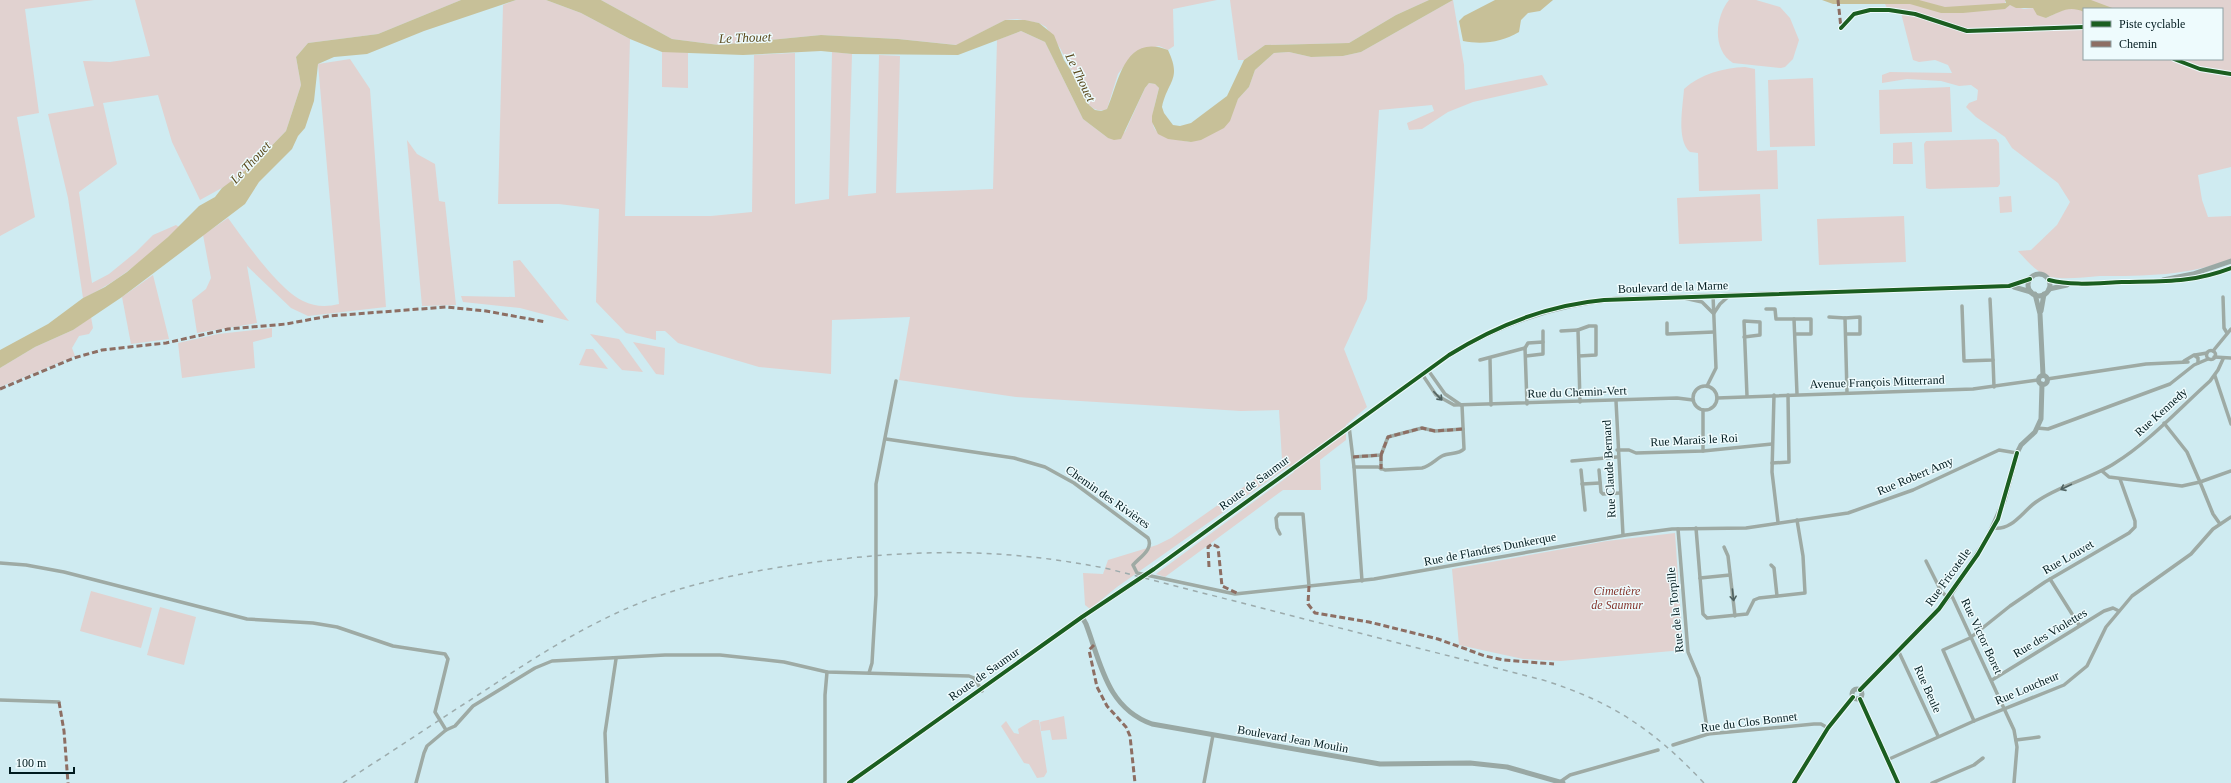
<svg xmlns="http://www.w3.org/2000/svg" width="2231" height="783" font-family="'Times New Roman',serif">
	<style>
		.green { fill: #e1d2d0; fill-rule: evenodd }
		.water { fill: #c7c098 }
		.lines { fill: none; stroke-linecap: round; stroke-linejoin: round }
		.street { stroke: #9eaaa4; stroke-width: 3.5 }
		.secondary { stroke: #99a8a4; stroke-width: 5 }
		.rail { stroke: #9cabac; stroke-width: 1.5; stroke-dasharray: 5 5; stroke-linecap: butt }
		.secondary-bridge { stroke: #99a8a4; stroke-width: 5 }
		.quiet { stroke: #8d6e63; stroke-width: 3; stroke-dasharray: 6 3; stroke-linecap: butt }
		.cycleway-casing { stroke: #eefbfd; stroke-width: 6 }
		.cycleway { stroke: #1b5e20; stroke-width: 4 }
		.oneway { stroke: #4f6261 }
		.labels { text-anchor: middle; stroke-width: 3; stroke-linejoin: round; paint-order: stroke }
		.street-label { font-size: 12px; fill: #001a1e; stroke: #eefbfd }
		.park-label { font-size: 12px; font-style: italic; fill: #85352c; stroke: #eefbfd }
		.water-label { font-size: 13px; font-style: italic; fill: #59481a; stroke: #eefbfd }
	</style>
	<rect width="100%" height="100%" fill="#cfebf1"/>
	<!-- green -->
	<g class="green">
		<path d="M0,0H94L25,9L39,113L17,117L35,217L0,236Z"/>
		<path d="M135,0H461L378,34L308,43L296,57L301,85L286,131L253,165L229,184L200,200L172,142L158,95L103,103L117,164L79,192L92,283L109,274L136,252L153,235L176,225L179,227C150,254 119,282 83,298L68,198L48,114L94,106L83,61L110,62L150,56Z"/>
		<path d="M516,0H546L581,13L630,39L625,216H711L752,212L754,55L795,53V204L829,199L832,52L852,54L848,196L876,193L879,55L900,56L896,193L993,189L997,40L1021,31L1045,42L1083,119L1108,138L1125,132L1145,88L1149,83L1155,84L1159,88C1148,130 1147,135 1191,142L1235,105L1238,99L1249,87L1255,70L1274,53L1289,52L1311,57L1343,56L1361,52L1453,0L1464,65L1465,90L1542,75L1548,85L1473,102L1448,112L1422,129L1409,130L1407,123L1434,111L1432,105L1379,110L1367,299L1344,349L1367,407L1346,425V440L1320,460L1321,490H1283L1165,577L1156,574L1294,472L1289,466L1117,587L1090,609L1085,605L1083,573L1103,574L1108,560L1157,545L1171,538L1282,460L1279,410L1241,411L1016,397L899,380L910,317L832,320L831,374L759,367L678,343L665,331H656V340L626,333L596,302L599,209L559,204H498L503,5Z"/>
		<path d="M601,0H1217L1173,9L1174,46L1168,50L1159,46L1134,53L1118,74L1107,109C1099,112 1095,110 1089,105L1060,48L1046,27L1039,23L1017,19L1005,20L957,45L898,39L821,35L719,45L672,39Z"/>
		<path d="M1230,0H1429L1396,15L1349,43L1265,45L1244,60H1238Z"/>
		<path d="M1729,0H1756L1780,7L1790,18L1799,40L1793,59L1785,67L1781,68L1733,63C1712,50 1715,17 1729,0Z"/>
		<path d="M1912,0H2005V8L2010,5L2024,9L2033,8L2046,18L2065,9L2074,8L2077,0H2231V167L2198,175L2202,200L2208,217L2231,216V259C2188,276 2145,276 2100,276C2084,277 2066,280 2051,277C2038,274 2026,260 2018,251L2031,250L2057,225L2070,202L2058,183L2012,148L2005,137L1976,117L1966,107L1969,103L1977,100L1978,90L1971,85L1959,86L1941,81L1907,79L1882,83V75L1890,72L1952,73L1948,65L1935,60L1919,62L1913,60L1900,9L1887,8L1885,4H1910ZM2084,9H2222V59H2084Z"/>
		<path d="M671,51L688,53V88L662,87V52Z"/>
		<path d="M350,59L370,89L386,307L308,316L291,308L247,266L257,323L197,333L192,300L206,289L211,278L203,235L228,218C245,241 278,289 303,301C315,307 327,307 339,304L318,64Z"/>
		<path d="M1745,67L1755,69L1757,151L1777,150L1778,189L1699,191L1698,153L1690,152C1676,140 1683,106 1684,89C1700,74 1723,68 1745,67Z"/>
		<path d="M1813,78L1815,146L1770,147L1768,80Z"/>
		<path d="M1950,87L1952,132L1880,134L1879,90Z"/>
		<path d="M1996,139L1999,143L2000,184L1998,187L1929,189L1926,188L1924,144L1926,141Z"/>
		<path d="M407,140L417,154L435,164L439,201L445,202L456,305L422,306Z"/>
		<path d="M1912,142L1913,164H1893V143Z"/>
		<path d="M1760,194L1762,241L1679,244L1677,198Z"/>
		<path d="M2011,196L2012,212L2000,213L1999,197Z"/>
		<path d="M1904,216L1906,262L1819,265L1817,219Z"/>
		<path d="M520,260L569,321L520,308L463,302L461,296L515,297L513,261Z"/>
		<path d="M153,275L169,339L131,344L122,297Z"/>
		<path d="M91,317L93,328L89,334L79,336L72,348L75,356L0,387V368L35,347L73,330Z"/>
		<path d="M272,328V337L253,342L255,368L182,378L178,343L218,334Z"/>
		<path d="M590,334L619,339L643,372L622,370Z"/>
		<path d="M633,342L665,348L664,375L656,374Z"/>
		<path d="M586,349H593L608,369L579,365Z"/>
		<path d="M1675,533L1683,650L1561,661L1523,659L1459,645L1452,569L1607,541Z"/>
		<path d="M91,591L152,608L141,648L80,631Z"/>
		<path d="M160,607L196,617L184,665L147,655Z"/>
		<path d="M1064,716L1067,739L1052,740L1050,730L1041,731L1040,722Z"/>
		<path d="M1033,720H1039L1047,772L1044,777L1037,778L1029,764L1024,763L1001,726L1006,721L1014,733L1019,734L1018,729Z"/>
	</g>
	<!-- water -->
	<g class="water">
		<path d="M461,0H516L424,31L367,54L334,57L318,64L314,101L305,128L298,136L292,149L259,182L245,204L122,297L73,330L35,347L0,368V350L48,324L83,298L105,287L127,272L168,237L199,206L215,197L222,188L253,165L286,131L301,85L296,57L308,43L378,34Z"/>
		<path d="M546,0H601L672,39L719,45L821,35L898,39L956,45L1005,20H1025L1039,23L1054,35L1064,60L1078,81L1089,105L1095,110L1101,111L1107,109C1119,82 1124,33 1168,50C1182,80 1168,80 1162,107L1164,113L1173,125L1180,126L1191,123L1227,96L1244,60L1265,45L1349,43L1396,15L1429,0H1453L1361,52L1343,56L1311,57L1289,52L1274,53L1255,70L1249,87L1238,99L1230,121L1224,128L1201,140L1191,142L1168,139L1158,134L1152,122V116L1159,88L1155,84L1149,83L1145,88L1121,139L1114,140L1108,138L1083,119L1045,42L1021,31L958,55L852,54L821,51L743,55L662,52L630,39L581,13Z"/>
		<path d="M1495,0H1553L1540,11L1528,13L1521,20L1519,32C1502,42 1483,45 1463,41L1459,21L1464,16Z"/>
		<path d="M1822,0H1919L1945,7L2006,3L2005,0H2091L2115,9H2084V12C2068,5 2061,12 2046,18L2037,15L2033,8H2016L2010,5L2005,9L1963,13H1941L1910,4H1833Z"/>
	</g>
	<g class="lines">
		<!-- street -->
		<g class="street">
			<path d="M2223,297L2224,328L2227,333"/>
			<path d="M1684,298L1702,302L1713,313"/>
			<path d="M1962,306L1964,361L1993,360L1990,299"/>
			<path d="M1766,309H1775L1776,319H1794"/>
			<path d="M1714,313L1720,304L1730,295"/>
			<path d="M1829,317L1845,318"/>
			<path d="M1667,323V334L1714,332"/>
			<path d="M1561,331L1578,330"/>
			<path d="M1795,334H1811V319H1794L1797,394"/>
			<path d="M1846,334H1860V317L1845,318L1847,393"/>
			<path d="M1744,337L1760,335V322L1744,321L1747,396"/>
			<path d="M1543,342V331"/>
			<path d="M1525,348L1528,343L1543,342V354L1526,356"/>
			<circle cx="2211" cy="355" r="4.5"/>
			<path d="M2213,351L2231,329"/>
			<path d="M2195,355L2207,353"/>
			<path d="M1579,356L1596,355V326H1589L1578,330L1580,402"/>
			<path d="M2214,357L2231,358"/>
			<path d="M1490,359L1491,405"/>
			<path d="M1480,360L1525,348L1527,404"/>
			<path d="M1993,360L1994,387"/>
			<path d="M2184,361L2194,355L2198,358V363"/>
			<path d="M1428,370L1445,394L1461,405"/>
			<path d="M1422,374L1436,395L1454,405L1677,398L1693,400"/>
			<path d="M2215,376L2231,424"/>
			<path d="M2047,379L2146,364L2188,362"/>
			<circle cx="1705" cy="398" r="12"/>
			<path d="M1707,386L1716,368L1713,295"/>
			<path d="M1774,395L1772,472L1778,522"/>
			<path d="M1717,398L1973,389L2038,380"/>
			<path d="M1616,401L1623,535"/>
			<path d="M2164,423L2187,452L2200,482L2231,471"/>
			<path d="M1349,426L1354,467"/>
			<path d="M2037,428L2048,429L2170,384L2194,365L2208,359"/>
			<path d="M886,439L1014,458L1045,467L1074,483L1148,538C1154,549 1140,557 1133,565L1137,573L1235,594L1374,579L1626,535L1672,529L1746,528L1848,513L1913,490L1999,450L2017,453"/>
			<path d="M1617,450H1629L1636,453L1703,451L1772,444"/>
			<path d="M1703,451V410"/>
			<path d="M1381,455V469"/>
			<path d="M1353,457L1381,455L1388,437L1422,428L1435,431L1463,429"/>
			<path d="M1572,461L1617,457"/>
			<path d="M1772,463L1789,462L1788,395"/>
			<path d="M1581,470L1585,510"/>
			<path d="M1599,470L1601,492L1603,494L1620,493"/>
			<path d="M2102,471L2109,477L2182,486L2200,482L2213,514L2220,524"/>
			<path d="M1582,484L1600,483"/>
			<path d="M1696,528L1703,614L1707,618L1747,614L1754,600L1759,598L1805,593L1803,556L1797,520"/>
			<path d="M1993,528C2012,531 2022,512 2036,502C2059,485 2091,479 2115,463C2149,442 2180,408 2210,381L2218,370L2223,359"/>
			<path d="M1678,529L1688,652L1699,678L1708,734"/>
			<path d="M1280,534L1277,528L1276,518L1279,514H1303L1309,586"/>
			<path d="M1724,547L1728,556L1735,616"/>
			<path d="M1926,561L1941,591L1948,598"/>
			<path d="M0,563L26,565L64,572L247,619L313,623L337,627L393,646L445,654L448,659L435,712L446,730"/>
			<path d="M1771,565L1774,568L1777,596"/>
			<path d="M1700,578L1730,575"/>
			<path d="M2050,579L2079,625"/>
			<path d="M1362,581L1354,467H1378L1385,470L1422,468C1430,466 1435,460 1442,456C1450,452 1458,455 1464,449L1462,405"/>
			<path d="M1951,594L2014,730L2017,747L2014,783"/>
			<path d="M1898,650L1938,736"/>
			<path d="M869,673L872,663L876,595V484L896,381"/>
			<path d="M1992,680L2104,611L2113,608L2119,611"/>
			<path d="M0,700L59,702"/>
			<path d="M1974,721L1943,650L1970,638L2010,606L2045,582L2129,533L2135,527V521L2120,479"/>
			<path d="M2016,740L2039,737"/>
			<path d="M1673,745L1708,734L1814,724H1821L1828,728"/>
			<path d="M1887,760L1974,721L2064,685L2087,666L2106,627L2132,596L2191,554L2213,529L2231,517"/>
			<path d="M1560,782L1570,775L1658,750"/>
			<path d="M416,783L424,753L427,746L446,730L455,726L473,706L535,668L552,661L665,655H720L784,662L827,672L969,676L974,678L982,691"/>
			<path d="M607,783L605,733L616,659"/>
			<path d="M825,783V695L827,672"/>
			<path d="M1204,783L1213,735"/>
			<path d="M1932,783L1974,765L1983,758"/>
		</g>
		<!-- secondary -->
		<g class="secondary">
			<circle cx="2039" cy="285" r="11"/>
			<path d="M2049,280C2073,286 2097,283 2122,282C2163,281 2192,283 2231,268"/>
			<path d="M2163,280L2193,274L2231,261"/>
			<path d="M2014,287L2031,292"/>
			<path d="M2049,289L2067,285"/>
			<path d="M2035,294L2040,314L2043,375"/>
			<path d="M2041,311L2044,294"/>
			<circle cx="2043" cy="380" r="4.5"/>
			<path d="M1154,569L1449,355C1501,323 1555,304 1616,299L2009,286L2030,279"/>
			<path d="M1082,617L1086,624C1101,664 1107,708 1152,724L1380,764L1470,763L1507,767L1563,783"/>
			<circle cx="1857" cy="694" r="5"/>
			<path d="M1860,690L1939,609L1951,594L1988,537L2004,501L2017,453L2021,445L2035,432L2041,419L2042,384"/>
			<path d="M1860,699L1898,783"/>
			<path d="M849,783L1082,617L1132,584"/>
			<path d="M1794,783L1828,728L1853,697"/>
		</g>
		<!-- rail -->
		<path class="rail" d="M343,783C388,754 433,724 478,695C525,664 570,634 621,611C678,585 739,573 801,564C910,549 1001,547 1109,569L1543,680C1613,702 1654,730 1704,783"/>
		<!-- secondary-bridge -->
		<path class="secondary-bridge" d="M1132,584L1154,569"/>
		<!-- quiet -->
		<g class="quiet">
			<path d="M1838,0L1841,28"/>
			<path d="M0,389L74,358L102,350L166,343L228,329L286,324L329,316L446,307L486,311L546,322"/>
			<path d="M1381,455V469"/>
			<path d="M1353,457L1381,455L1388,437L1422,428L1435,431L1463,429"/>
			<path d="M1209,567L1208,547L1212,544L1218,547L1222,586L1239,594"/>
			<path d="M1309,586L1308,604L1315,613L1369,622L1438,639L1485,656L1504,660L1554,664"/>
			<path d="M1094,645L1089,650L1097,687L1107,706L1126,727L1130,736L1135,783"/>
			<path d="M59,702L64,731L68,783"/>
		</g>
		<defs>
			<g id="cycleway">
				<path d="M1841,28L1854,14L1870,10H1889L1915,14L1967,31L2084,27"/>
				<path d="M2174,59L2200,69L2231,74"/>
				<path d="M2049,280C2073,286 2097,283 2122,282C2163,281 2192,283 2231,268"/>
				<path d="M1860,690L1939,609L1978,554L1998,519L2017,453"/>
				<path d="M1860,699L1898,783"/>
				<path d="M849,783L1082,617L1154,569L1449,355C1497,325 1547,305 1604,300L2009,286L2030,279"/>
				<path d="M1794,783L1828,728L1853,697"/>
			</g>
		</defs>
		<!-- cycleway casing -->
		<use href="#cycleway" class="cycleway-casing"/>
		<!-- cycleway -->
		<use href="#cycleway" class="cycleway"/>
	</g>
	<!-- one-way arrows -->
	<defs><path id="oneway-shaft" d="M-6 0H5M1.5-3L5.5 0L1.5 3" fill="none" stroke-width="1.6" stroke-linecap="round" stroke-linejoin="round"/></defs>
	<g class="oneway">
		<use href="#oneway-shaft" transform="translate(1438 396) rotate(46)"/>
		<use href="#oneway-shaft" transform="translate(2066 487) rotate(154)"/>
		<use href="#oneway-shaft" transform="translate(1733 595) rotate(84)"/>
	</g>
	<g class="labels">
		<!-- street labels -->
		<g class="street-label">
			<text transform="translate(1673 287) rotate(-2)" y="4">Boulevard de la Marne</text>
			<text transform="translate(1877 382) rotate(-2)" y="4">Avenue François Mitterrand</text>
			<text transform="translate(1577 392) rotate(-2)" y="4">Rue du Chemin-Vert</text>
			<text transform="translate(2161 412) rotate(-42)" y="4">Rue Kennedy</text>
			<text transform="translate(1694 440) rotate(-3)" y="4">Rue Marais le Roi</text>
			<text transform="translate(1609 469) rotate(-93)" y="4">Rue Claude Bernard</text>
			<text transform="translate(1915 476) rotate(-23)" y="4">Rue Robert Amy</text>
			<text transform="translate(1254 483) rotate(-36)" y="4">Route de Saumur</text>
			<text transform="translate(1108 497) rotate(35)" y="4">Chemin des Rivières</text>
			<text transform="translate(1490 549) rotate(-11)" y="4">Rue de Flandres Dunkerque</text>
			<text transform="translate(2068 557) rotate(-30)" y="4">Rue Louvet</text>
			<text transform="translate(1948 577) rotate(-54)" y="4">Rue Fricotelle</text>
			<text transform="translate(1675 610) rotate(-96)" y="4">Rue de la Torpille</text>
			<text transform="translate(2050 633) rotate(-31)" y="4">Rue des Violettes</text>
			<text transform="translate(1982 636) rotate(65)" y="4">Rue Victor Boret</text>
			<text transform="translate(984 674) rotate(-35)" y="4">Route de Saumur</text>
			<text transform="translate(2027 688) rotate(-23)" y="4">Rue Loucheur</text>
			<text transform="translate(1928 689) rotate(66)" y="4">Rue Beule</text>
			<text transform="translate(1749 722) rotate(-7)" y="4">Rue du Clos Bonnet</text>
			<text transform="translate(1293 739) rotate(10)" y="4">Boulevard Jean Moulin</text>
		</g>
		<!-- park labels -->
		<g class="park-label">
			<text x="1617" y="595">Cimetière<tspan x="1617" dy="14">de Saumur</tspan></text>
		</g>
		<!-- water labels -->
		<g class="water-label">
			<text transform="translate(745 37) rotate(-2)" y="5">Le Thouet</text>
			<text transform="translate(1081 77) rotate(64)" y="5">Le Thouet</text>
			<text transform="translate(250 162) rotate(-47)" y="5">Le Thouet</text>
		</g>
	</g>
	<!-- legend -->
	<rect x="2083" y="8" width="140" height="52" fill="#eefbfd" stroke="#8fa1a4"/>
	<rect x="2091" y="21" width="20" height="6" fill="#1b5e20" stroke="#8fa1a4"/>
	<text x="2119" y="28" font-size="12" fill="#001a1e">Piste cyclable</text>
	<rect x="2091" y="41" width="20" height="6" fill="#8d6e63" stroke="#8fa1a4"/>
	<text x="2119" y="48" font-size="12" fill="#001a1e">Chemin</text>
	<!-- scale -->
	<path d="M10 767v6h64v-6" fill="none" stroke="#001a1e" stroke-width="2"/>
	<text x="16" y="767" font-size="12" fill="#001a1e" stroke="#eefbfd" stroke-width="3" paint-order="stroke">100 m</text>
</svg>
